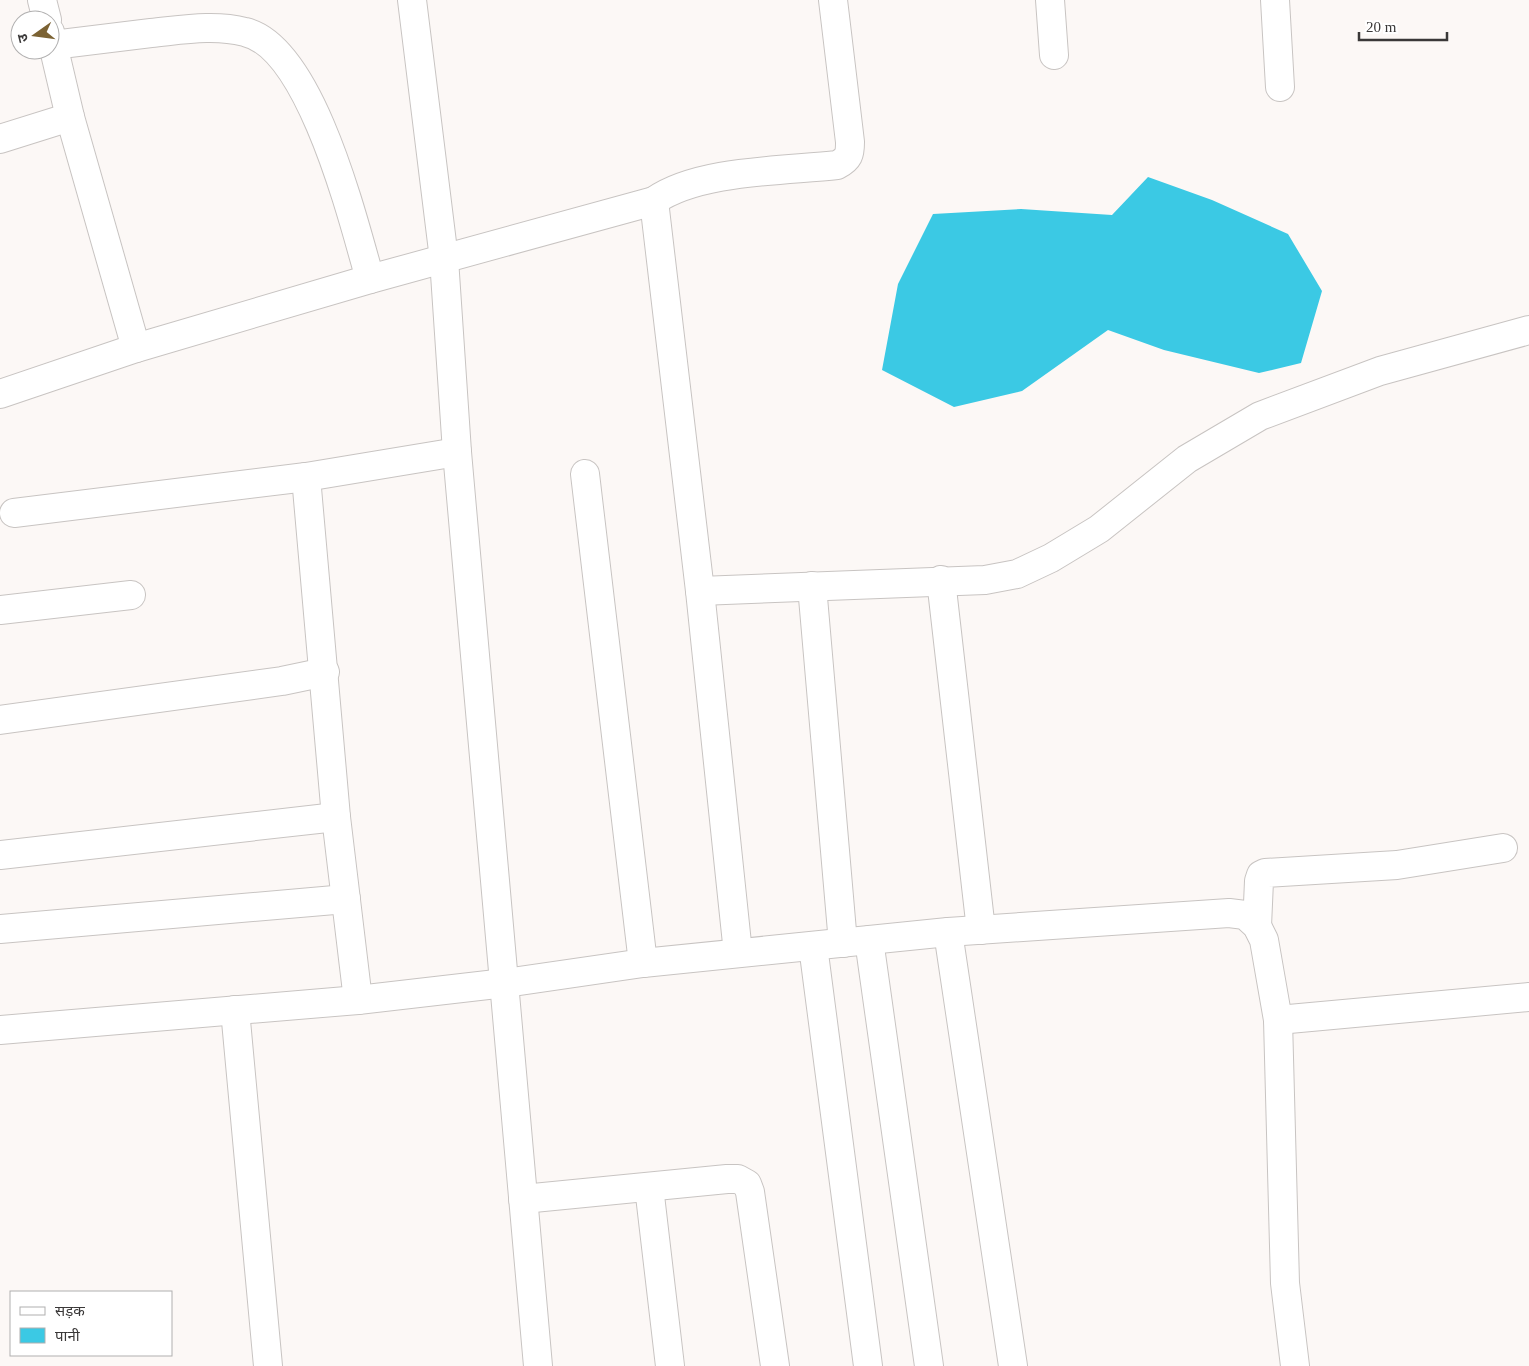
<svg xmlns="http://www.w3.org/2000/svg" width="1529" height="1366" font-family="'Times New Roman','Noto Sans Devanagari',serif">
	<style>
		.water { fill: #3bc9e4 }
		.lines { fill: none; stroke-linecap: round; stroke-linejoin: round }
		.minor-casing { stroke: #c8c4c2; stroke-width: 30 }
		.minor { stroke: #fff; stroke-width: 28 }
	</style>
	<rect width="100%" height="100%" fill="#fcf8f6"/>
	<!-- water -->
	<path class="water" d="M1148,177L1212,200L1288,234L1322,291L1301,363L1259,373L1164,350L1108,330L1022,391L954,407L882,370L898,284L933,214L1021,209L1112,215Z"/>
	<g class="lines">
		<defs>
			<g id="minor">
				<path d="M42,0L47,20"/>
				<path d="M412,0L444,259L457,452L538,1366"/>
				<path d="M1050,0L1054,55"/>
				<path d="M1275,0L1280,87"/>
				<path d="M50,32L70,117L136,348"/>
				<path d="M53,45C86,41 118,37 151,33C182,30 214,24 245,32C311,47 353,220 370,279"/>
				<path d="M0,139L70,117"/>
				<path d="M654,201L700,591L738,953"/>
				<path d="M0,394L136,348L370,279L654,201C698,170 783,171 837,165C849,159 850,154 850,142L833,0"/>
				<path d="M585,474L643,963"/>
				<path d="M306,477L336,817L358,1000"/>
				<path d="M14,513L306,477L457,452"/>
				<path d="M941,580L981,930"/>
				<path d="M812,586L843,943"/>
				<path d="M700,591L985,580L1017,574L1051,558L1099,529L1187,459L1260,416L1380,371L1529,330"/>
				<path d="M0,610L131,595"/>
				<path d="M0,720L282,681L325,672"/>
				<path d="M0,855L336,817"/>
				<path d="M1257,926L1259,881L1261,875L1265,873L1397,865L1503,848"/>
				<path d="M0,929L346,899"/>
				<path d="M948,932L1013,1366"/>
				<path d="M869,940L929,1366"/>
				<path d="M813,946L868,1366"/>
				<path d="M235,1010L268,1366"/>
				<path d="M1278,1020L1529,997"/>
				<path d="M0,1030L358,1000L505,983L643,963L948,932L1229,913L1245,915L1257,926L1264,940L1278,1020L1285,1283L1295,1366"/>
				<path d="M649,1187L670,1366"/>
				<path d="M523,1199L727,1179H738L747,1184L750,1192L775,1366"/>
			</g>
		</defs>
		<!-- minor casing -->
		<use href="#minor" class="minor-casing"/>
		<!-- minor -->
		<use href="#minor" class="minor"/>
	</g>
	<!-- legend -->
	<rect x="10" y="1291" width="162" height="65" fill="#ffffff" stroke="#b0afaf"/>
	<rect x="20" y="1307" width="25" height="8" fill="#ffffff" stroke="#b0afaf"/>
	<text x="55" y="1316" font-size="15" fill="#3a3838">सड़क</text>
	<rect x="20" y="1328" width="25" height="15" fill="#3bc9e4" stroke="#b0afaf"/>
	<text x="55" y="1341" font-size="15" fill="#3a3838">पानी</text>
	<!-- north arrow -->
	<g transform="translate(35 35) rotate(256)"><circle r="24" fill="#ffffff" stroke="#b0afaf"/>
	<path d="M0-4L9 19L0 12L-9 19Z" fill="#7b6233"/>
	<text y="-8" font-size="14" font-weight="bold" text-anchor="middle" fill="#3a3838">उ</text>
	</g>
	<!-- scale -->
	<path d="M1359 32v8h88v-8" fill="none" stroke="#3a3838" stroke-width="2.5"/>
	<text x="1366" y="32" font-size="15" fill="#3a3838" stroke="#ffffff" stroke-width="4" paint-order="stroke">20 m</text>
</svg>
